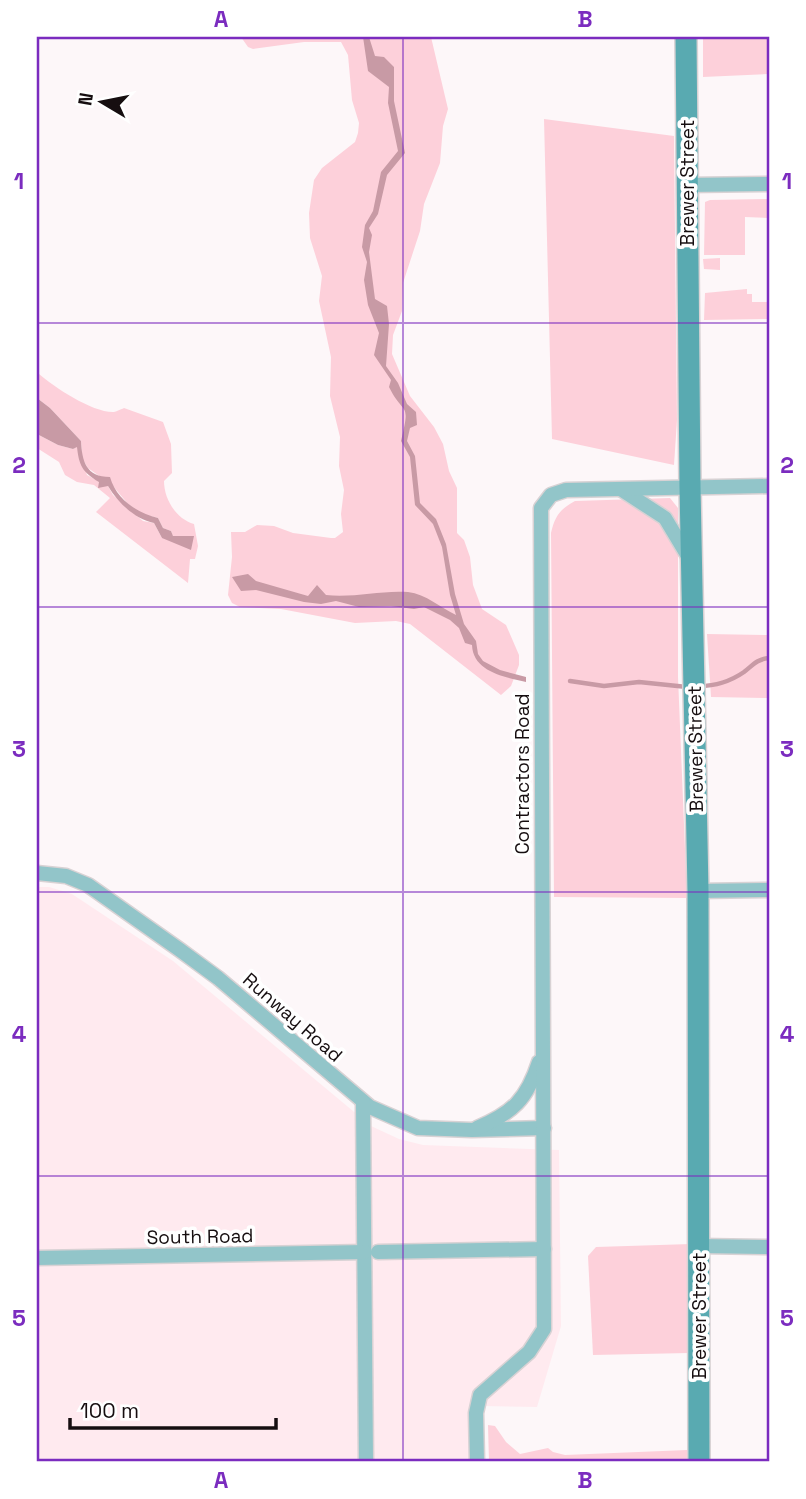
<svg xmlns="http://www.w3.org/2000/svg" width="806" height="1499" font-family="'Space Grotesk',sans-serif">
	<style>
		.built { fill: #ffeaef }
		.green { fill: #fdd0da }
		.water { fill: #c89aa5 }
		.lines { fill: none; stroke-linecap: round; stroke-linejoin: round }
		.stream { stroke: #c89aa5; stroke-width: 4.5 }
		.minor-casing { stroke: #d8d2d4; stroke-width: 17 }
		.secondary-casing { stroke: #d8d2d4; stroke-width: 24 }
		.minor { stroke: #92c5c9; stroke-width: 14 }
		.secondary { stroke: #59aab1; stroke-width: 21 }
		.grid { fill: none; stroke: #7b2cbf; stroke-width: 2; stroke-opacity: 0.55 }
		.labels { text-anchor: middle; stroke-width: 7; stroke-linejoin: round; paint-order: stroke }
		.street-label { font-size: 19px; fill: #160e10; stroke: #fff }
		.neatline { fill: none; stroke: #7b2cbf; stroke-width: 2.5 }
		.grid-label { font-size: 23px; text-anchor: middle; font-weight: bold; fill: #7b2cbf }
	</style>
	<rect width="100%" height="100%" fill="#fdf7f9"/>
	<!-- built -->
	<path class="built" d="M37,887H49L72,894L173,961L371,1126L399,1139L423,1145L559,1150L561,1326L537,1407L483,1406V1462H37Z"/>
	<!-- green -->
	<g class="green">
		<path d="M241,37H431L448,109L443,126L440,163L424,204L420,231L403,283L402,311L393,335L392,354L410,396L434,427L443,444L449,471L457,488V533L464,540L470,557L473,585L482,609L506,625L519,655V665L511,686L501,695L410,624L396,621L355,623L281,609L240,607L232,603L228,595L232,557L231,532H245L257,525L274,526L293,533L331,538H335L343,532L341,514L344,490L339,466L340,437L330,396L331,357L319,301L322,276L310,238L309,213L314,180L322,168L355,142L358,133L359,123L352,100L348,55L341,42H304L253,49L248,47Z"/>
		<path d="M703,37H769V74L703,77Z"/>
		<path d="M544,119L674,136L677,420L674,465L552,439Z"/>
		<path d="M769,199V218L745,217V255H704L705,202L710,200Z"/>
		<path d="M720,258V270L704,269L703,259Z"/>
		<path d="M747,289V294H752V302H769V319L704,320L705,293Z"/>
		<path d="M37,362L39,374C54,387 93,413 114,412C115,412 124,408 124,408L163,422L171,444L172,473L164,481C164,499 176,519 194,524L198,546L195,559H190L188,583L96,512L110,498L94,485L77,482L65,475L59,462L37,448V434L58,445L73,449L78,446L87,475L108,486L113,495L143,521L154,523L162,538L173,537L171,531L163,528L158,518L142,514L128,504L113,486L88,468L82,458L81,441L50,408L37,398Z"/>
		<path d="M670,498L678,508V677L687,898L554,897L551,533C555,516 560,509 575,501Z"/>
		<path d="M707,634L769,635V698L711,697Z"/>
		<path d="M691,1244L689,1353L593,1355L588,1256L596,1247Z"/>
		<path d="M488,1425L495,1426L506,1442L520,1454L548,1448L553,1452L565,1455L687,1450V1462H489Z"/>
	</g>
	<!-- water -->
	<g class="water">
		<path d="M363,37H369L375,56L384,57L394,67V101L405,153L387,175L378,214L369,228L372,235L369,252L375,299L387,306L389,324L386,366L398,383L407,404L416,412L417,425L410,428L407,441L415,456L420,503L436,519L446,544L455,594L464,624L476,641L478,654L483,661L500,670L526,677V682C505,677 473,672 472,645L465,643L459,628L450,620L424,607L414,609L391,606L359,607L336,601L321,604L304,602L256,590L241,591L232,577L248,574L256,581L308,596L317,585L326,595C354,598 381,590 408,592C426,594 441,608 456,615L450,595L442,547L433,524L415,505L410,457L401,441C411,400 404,417 389,387L391,380L374,355L379,333L368,305L364,280L367,262L362,247L365,225L373,211L381,172L398,151L388,103L389,87L368,71Z"/>
		<path d="M37,398L50,408L81,441C82,461 86,477 110,477C116,499 137,513 158,518L163,528L171,531L173,536H194L191,550L162,538L154,523C135,519 118,503 108,486L98,488L99,482C82,472 79,465 77,447L73,449L58,445L37,434Z"/>
	</g>
	<g class="lines">
		<!-- stream -->
		<g class="stream">
			<path d="M570,681L604,686L639,682L687,687"/>
			<path d="M699,686C715,686 731,681 744,672C753,665 757,659 769,658"/>
		</g>
		<defs>
			<g id="minor">
				<path d="M687,185L769,184"/>
				<path d="M622,490L665,518L689,558"/>
				<path d="M37,873L66,876L88,885L180,950L218,978L370,1107L418,1128L472,1130L544,1128"/>
				<path d="M698,891L769,890"/>
				<path d="M363,1102L366,1462"/>
				<path d="M477,1128C513,1113 527,1099 539,1062"/>
				<path d="M699,1246L769,1247"/>
				<path d="M378,1252L544,1249"/>
				<path d="M37,1258L365,1252"/>
				<path d="M477,1462L476,1413L480,1395L529,1352L544,1329L541,508L551,495L566,490L769,486"/>
			</g>
			<path id="secondary" d="M686,37L690,487L698,891L699,1462"/>
		</defs>
		<!-- minor casing -->
		<use href="#minor" class="minor-casing"/>
		<!-- secondary casing -->
		<use href="#secondary" class="secondary-casing"/>
		<!-- minor -->
		<use href="#minor" class="minor"/>
		<!-- secondary -->
		<use href="#secondary" class="secondary"/>
	</g>
	<!-- grid -->
	<path class="grid" d="M403,37V1462M37,323H769M37,607H769M37,892H769M37,1176H769"/>
	<g class="labels">
		<!-- street labels -->
		<g class="street-label">
			<text transform="translate(687 183) rotate(-90)" y="7">Brewer Street</text>
			<text transform="translate(695 749) rotate(-91)" y="7">Brewer Street</text>
			<text transform="translate(522 774) rotate(-90)" y="7">Contractors Road</text>
			<text transform="translate(293 1017) rotate(41)" y="7">Runway Road</text>
			<text transform="translate(200 1236) rotate(-1)" y="7">South Road</text>
			<text transform="translate(699 1316) rotate(-90)" y="7">Brewer Street</text>
		</g>
	</g>
	<!-- border -->
	<rect width="806" height="1499" fill="none" stroke="#ffffff" stroke-width="77"/>
	<!-- north arrow -->
	<g transform="translate(102 102) rotate(280)" stroke="#ffffff" stroke-width="5" paint-order="stroke">
	<path d="M0-5L12 26L0 18L-12 26Z" fill="#160e10"/>
	<text y="-10" font-size="19" font-weight="bold" text-anchor="middle" fill="#160e10">N</text>
	</g>
	<!-- scale -->
	<path d="M70 1418v10h206v-10" fill="none" stroke="#160e10" stroke-width="3.5"/>
	<text x="80" y="1418" font-size="21" fill="#160e10" stroke="#ffffff" stroke-width="5" paint-order="stroke">100 m</text>
	<rect x="38" y="38" width="730" height="1422" class="neatline"/>
	<g class="grid-label">
		<text x="221" y="27">A</text>
		<text x="585" y="27">B</text>
		<text x="19" y="189">1</text>
		<text x="787" y="189">1</text>
		<text x="19" y="473">2</text>
		<text x="787" y="473">2</text>
		<text x="19" y="757">3</text>
		<text x="787" y="757">3</text>
		<text x="19" y="1042">4</text>
		<text x="787" y="1042">4</text>
		<text x="19" y="1326">5</text>
		<text x="787" y="1326">5</text>
		<text x="221" y="1488">A</text>
		<text x="585" y="1488">B</text>
	</g>
</svg>
